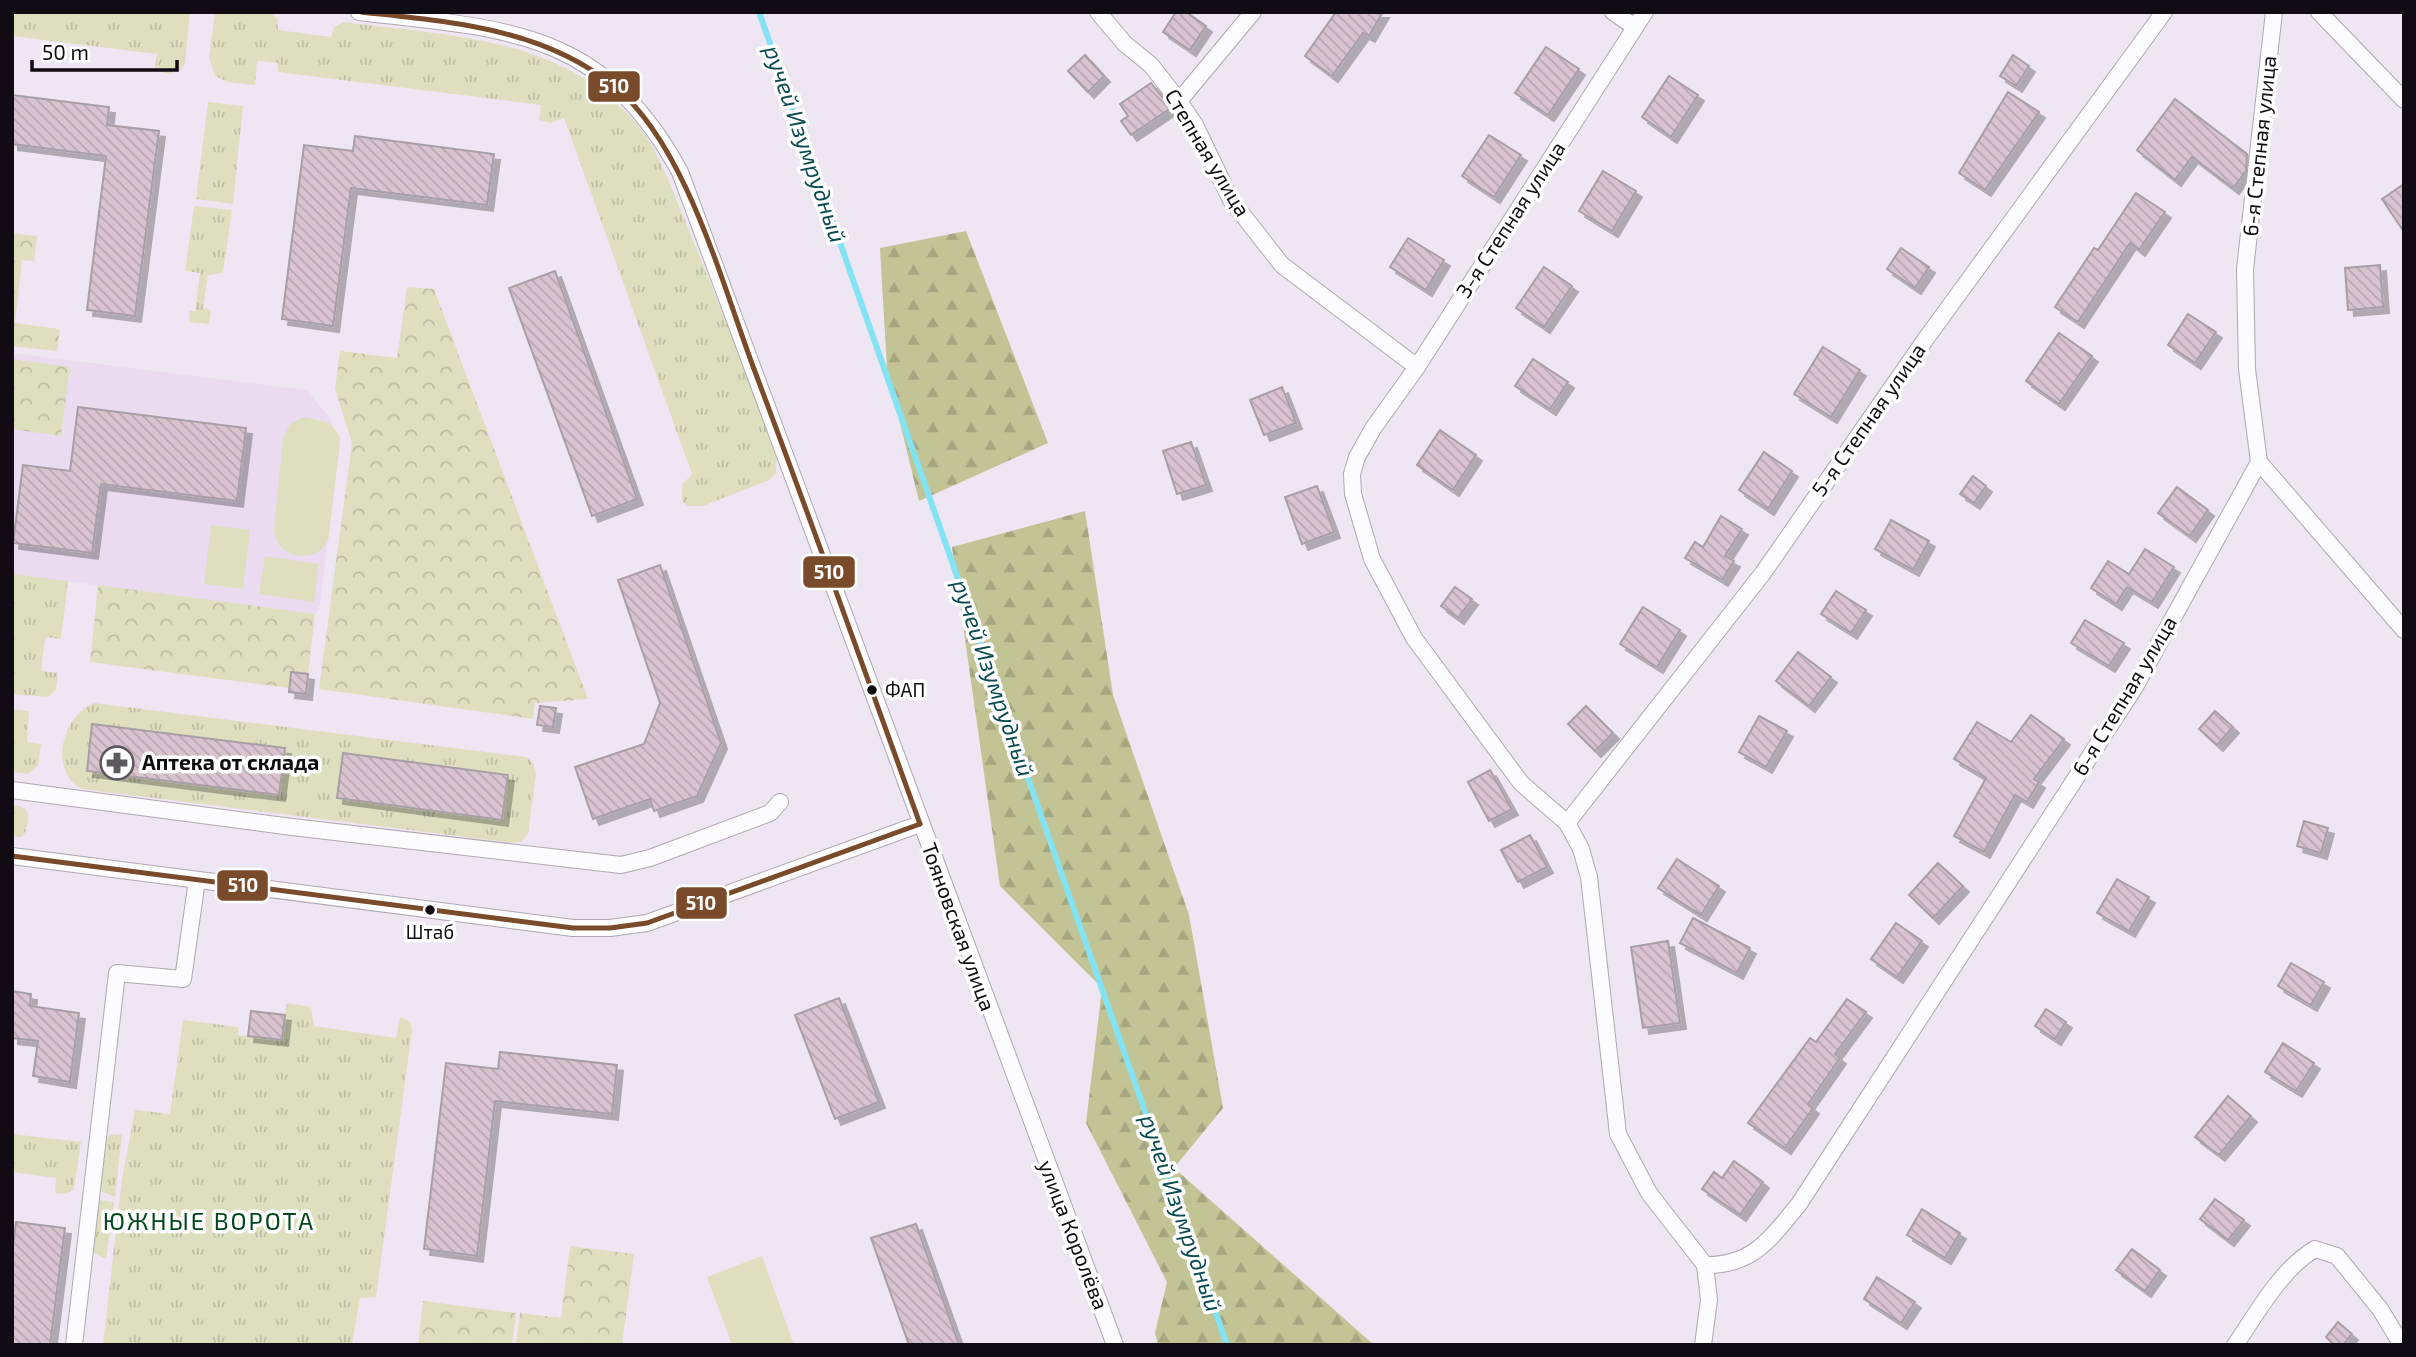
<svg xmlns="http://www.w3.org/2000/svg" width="2416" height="1357" font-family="'Exo 2',sans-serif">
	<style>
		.built { fill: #eadbf1 }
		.grass { fill: url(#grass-tufts) }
		.forest { fill: url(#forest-firs) }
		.park { fill: url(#park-crowns) }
		.pitch { fill: #dedfbf }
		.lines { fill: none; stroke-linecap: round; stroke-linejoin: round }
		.stream { stroke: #84e3f2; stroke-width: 6 }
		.building { fill: url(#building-back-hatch); stroke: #a89ea6; stroke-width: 2; filter: url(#shadow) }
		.minor-casing { stroke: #afa8b2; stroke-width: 18 }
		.minor { stroke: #fcfbfd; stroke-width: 16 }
		.bus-1-casing { stroke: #fff; stroke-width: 10 }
		.bus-1 { stroke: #7a4b2a; stroke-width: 5 }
		.bus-dot { fill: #110b13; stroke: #fff; stroke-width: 2.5 }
		.labels { text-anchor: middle; stroke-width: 7; stroke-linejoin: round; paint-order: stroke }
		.bus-label { font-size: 19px; fill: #110b13; stroke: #fff; text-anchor: start }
		.street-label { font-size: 21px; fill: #110b13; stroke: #fff }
		.poi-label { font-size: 21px; font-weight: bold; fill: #110b13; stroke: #fff; text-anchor: start }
		.water-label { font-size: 23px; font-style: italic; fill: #0a4a51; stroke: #fff }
		.quarter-label { font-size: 24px; letter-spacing: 2px; fill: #00481a; stroke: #fff }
		.line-badge { stroke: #fff; stroke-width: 2.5 }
		.badge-label { font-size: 19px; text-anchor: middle; font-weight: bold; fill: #fff }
	</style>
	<defs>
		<pattern id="grass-tufts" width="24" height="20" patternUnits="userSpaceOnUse" patternTransform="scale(1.75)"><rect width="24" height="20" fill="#dedfbf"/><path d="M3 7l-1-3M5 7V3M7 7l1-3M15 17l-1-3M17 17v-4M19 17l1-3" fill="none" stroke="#bdbea3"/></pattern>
		<pattern id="forest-firs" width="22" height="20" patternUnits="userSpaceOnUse" patternTransform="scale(1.75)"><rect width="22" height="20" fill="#c2c496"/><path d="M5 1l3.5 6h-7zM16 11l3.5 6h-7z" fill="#a6a780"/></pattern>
		<pattern id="park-crowns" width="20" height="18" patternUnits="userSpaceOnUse" patternTransform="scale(1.75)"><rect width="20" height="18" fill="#dedfbf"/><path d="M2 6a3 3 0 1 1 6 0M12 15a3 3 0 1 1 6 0" fill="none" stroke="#bdbea3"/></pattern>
		<pattern id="building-back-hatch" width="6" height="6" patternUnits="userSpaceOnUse" patternTransform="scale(1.75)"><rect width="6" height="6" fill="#d9c3cf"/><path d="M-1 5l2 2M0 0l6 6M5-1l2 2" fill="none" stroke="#b9a6b1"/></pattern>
		<filter id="shadow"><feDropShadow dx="6" dy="6" stdDeviation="0" flood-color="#0004"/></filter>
	</defs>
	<rect width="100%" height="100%" fill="#eee6f2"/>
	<!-- built -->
	<path class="built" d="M12,353L306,390L328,415L340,443L319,610L315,614L12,574Z"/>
	<!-- grass -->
	<g class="grass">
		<path d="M12,12H190L185,63L181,70L169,74L155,70L157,54L12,36Z"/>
		<path d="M270,12L277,18L278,30L331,37L334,27L344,22C456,37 572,36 646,136C655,149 661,166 668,179L777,447L776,473L769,480L703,506H688L682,501V485L692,474L564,118L550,123L539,120L541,105L278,72V63L257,61L255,85L228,82L215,76L209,58L215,13Z"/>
		<path d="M208,102L243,106L233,204L196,199Z"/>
		<path d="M194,206L232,210L223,273L208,275L203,308L211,310L209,324L189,322L190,311H195L200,273L185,271Z"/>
		<path d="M12,574L68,581L61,639L45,637L41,671L58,673L56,689L48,697L12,694Z"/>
		<path d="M94,703L526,757L533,763L536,773L528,834L522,841L513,843L83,789C48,774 61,716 94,703Z"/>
		<path d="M12,709L29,711L27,742L41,744L38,765L28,774L12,772Z"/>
		<path d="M12,804L26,809C30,819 28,829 22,837L12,836Z"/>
		<path d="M287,1003L311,1007L314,1026L396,1038L400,1017L410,1022L412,1030L376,1297L360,1298L352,1345H103L122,1179L135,1110L170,1114L183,1020L239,1027L238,1035L282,1041Z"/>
		<path d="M12,1134L81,1142L74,1189L66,1194L55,1193L56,1178L12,1172Z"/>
		<path d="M111,1134L122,1135L115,1197L99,1190L105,1140Z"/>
		<path d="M98,1200L114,1202L106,1259L92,1251Z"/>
	</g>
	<!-- forest -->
	<g class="forest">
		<path d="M966,231L1048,443L919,501L887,369L880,248Z"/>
		<path d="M1085,511L1113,695L1189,915L1223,1108L1174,1168L1374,1345H1158L1155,1333L1167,1282L1086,1123L1102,988L1000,886L952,547Z"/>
	</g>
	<!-- park -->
	<g class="park">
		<path d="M12,233L37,236L34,261L22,260L15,323L60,329L57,351L12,346Z"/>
		<path d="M407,287L434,289L588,699L535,703L533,719L319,689L352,443L335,389L340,351L397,358Z"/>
		<path d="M12,359L70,367L61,436L12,429Z"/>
		<path d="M98,585L315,614L308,674L291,672L289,688L90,662Z"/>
		<path d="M570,1246L634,1254L622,1345H516L520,1313L561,1318Z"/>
		<path d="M423,1301L516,1313L512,1345H418Z"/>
	</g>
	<!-- pitch -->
	<g class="pitch">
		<path d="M304,417L330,423L339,435L340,443L328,541C314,566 275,558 274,529L283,438L290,424Z"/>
		<path d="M211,525L250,530L243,589L204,584Z"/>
		<path d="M265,556L319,564L314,602L259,594Z"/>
		<path d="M762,1256L794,1345H732L707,1277Z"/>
	</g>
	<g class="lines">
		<!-- stream -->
		<path class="stream" d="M759,12L1227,1345"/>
	</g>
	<!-- building -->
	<g class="building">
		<path d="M1176,12H1186L1206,26L1190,50L1163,32Z"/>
		<path d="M1336,12H1383L1369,36L1363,33L1332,76L1305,56Z"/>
		<path d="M1546,47L1579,69L1548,115L1515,93Z"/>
		<path d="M1085,55L1104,76L1088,92L1068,71Z"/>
		<path d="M2013,55L2029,66L2016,86L2000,76Z"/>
		<path d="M1669,76L1698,95L1671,137L1642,117Z"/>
		<path d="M1151,83L1171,108L1131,135L1121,121L1128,116L1120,104Z"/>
		<path d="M2008,92L2039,112L1985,190L1959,173Z"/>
		<path d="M12,95L109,107L107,125L159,131L135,316L87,310L106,156L12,144Z"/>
		<path d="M2175,99L2247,154L2246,171L2233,188L2192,157L2175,180L2137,150Z"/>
		<path d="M1489,135L1521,155L1494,197L1462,176Z"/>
		<path d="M355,136L494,154L487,205L351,188L333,326L282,319L304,145L353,151Z"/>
		<path d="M1603,171L1636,191L1612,231L1579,211Z"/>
		<path d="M2404,184V232L2382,199Z"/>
		<path d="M2136,193L2165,212L2139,250L2130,243L2078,322L2055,307L2094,248L2098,250Z"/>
		<path d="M1408,238L1444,260L1426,290L1390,267Z"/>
		<path d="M1901,248L1929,267L1915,288L1887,269Z"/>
		<path d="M2380,265L2383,307L2348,310L2345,268Z"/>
		<path d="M1544,267L1572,286L1544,327L1516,308Z"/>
		<path d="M555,271L637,499L592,516L509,288Z"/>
		<path d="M2188,314L2216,332L2195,363L2168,345Z"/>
		<path d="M2059,333L2092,356L2059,404L2026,381Z"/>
		<path d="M1823,347L1860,370L1831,417L1794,394Z"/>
		<path d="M1533,359L1568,382L1550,409L1515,386Z"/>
		<path d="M1282,387L1296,423L1264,435L1250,400Z"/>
		<path d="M78,407L246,428L237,501L101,484L92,553L13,543L23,465L70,471Z"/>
		<path d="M1440,430L1476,455L1453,490L1417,465Z"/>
		<path d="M1191,442L1206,485L1177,494L1163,451Z"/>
		<path d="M1764,452L1792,471L1768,509L1739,490Z"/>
		<path d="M1973,476L1986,486L1974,503L1960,494Z"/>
		<path d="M1317,486L1334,532L1302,544L1285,497Z"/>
		<path d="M2177,487L2208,510L2190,536L2158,513Z"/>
		<path d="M1721,516L1742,529L1725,556L1734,561L1722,580L1685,558L1695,542L1703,547Z"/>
		<path d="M1891,520L1929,541L1913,570L1875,549Z"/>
		<path d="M2145,549L2174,567L2152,602L2127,587L2116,604L2091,588L2108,561L2129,574Z"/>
		<path d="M660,565L721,743L697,796L654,811L650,799L593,819L575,767L644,744L660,703L618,580Z"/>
		<path d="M1455,587L1472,599L1458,618L1441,606Z"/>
		<path d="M1836,591L1866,610L1851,633L1821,614Z"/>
		<path d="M1643,607L1680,630L1657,667L1620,644Z"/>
		<path d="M2085,620L2124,643L2109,666L2071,643Z"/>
		<path d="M1798,652L1831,677L1809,706L1776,681Z"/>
		<path d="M291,672L308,674L306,694L289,692Z"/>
		<path d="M540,706L556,708L553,727L537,725Z"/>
		<path d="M1586,706L1613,733L1595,751L1568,724Z"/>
		<path d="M2215,711L2233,727L2217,745L2199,729Z"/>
		<path d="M2031,715L2064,739L2034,779L2039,782L2027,802L2015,795L1984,852L1954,836L1986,778L1954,759L1977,722L2011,742Z"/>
		<path d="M1759,716L1787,731L1766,767L1739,752Z"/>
		<path d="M92,724L285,748L279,795L87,771Z"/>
		<path d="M343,753L508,775L502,820L337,798Z"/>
		<path d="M1490,770L1512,809L1489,821L1468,782Z"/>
		<path d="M2304,821L2328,828L2321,853L2297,846Z"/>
		<path d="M1530,835L1547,867L1518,882L1501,850Z"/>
		<path d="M1677,859L1719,886L1701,915L1658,888Z"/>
		<path d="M1938,863L1963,886L1933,918L1909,895Z"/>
		<path d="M2117,879L2149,897L2129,931L2097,913Z"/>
		<path d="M1693,918L1750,948L1737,973L1680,943Z"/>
		<path d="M1896,923L1922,941L1897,977L1871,959Z"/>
		<path d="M1668,941L1680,1023L1643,1028L1631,947Z"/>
		<path d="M2291,963L2324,982L2311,1005L2278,986Z"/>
		<path d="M12,991L31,994L30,1006L79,1013L70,1082L33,1076L38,1041L12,1038Z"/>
		<path d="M839,998L879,1102L835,1119L795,1015Z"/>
		<path d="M1847,999L1866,1012L1835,1054L1840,1058L1808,1104L1813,1108L1785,1148L1748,1123L1810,1038L1816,1042Z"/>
		<path d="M2046,1009L2066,1022L2055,1039L2035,1026Z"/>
		<path d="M251,1011L285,1015L282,1040L248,1036Z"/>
		<path d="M2283,1043L2314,1063L2296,1091L2265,1072Z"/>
		<path d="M500,1052L617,1065L612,1114L495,1101L477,1256L424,1249L446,1063L498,1069Z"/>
		<path d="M2228,1096L2251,1116L2219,1155L2195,1137Z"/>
		<path d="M1734,1161L1763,1182L1740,1215L1702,1189L1714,1172L1722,1178Z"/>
		<path d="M2215,1199L2244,1220L2228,1240L2200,1219Z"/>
		<path d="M1922,1209L1960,1233L1945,1258L1907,1235Z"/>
		<path d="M16,1222L65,1228L50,1345H12V1256Z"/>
		<path d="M916,1224L959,1345H909L871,1238Z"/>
		<path d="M2132,1249L2160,1270L2145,1291L2116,1270Z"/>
		<path d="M1877,1277L1915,1302L1901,1323L1864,1299Z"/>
		<path d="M2338,1322L2352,1334L2343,1345H2334L2326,1337Z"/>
	</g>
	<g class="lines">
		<defs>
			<g id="minor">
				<path d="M359,12C504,29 602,28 680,172C827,562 967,955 1115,1345"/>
				<path d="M1098,12L1125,44L1151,65L1179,101L1195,125L1231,200L1282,265L1417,367"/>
				<path d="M1613,12L1635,27"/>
				<path d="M1645,12L1417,367L1374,427L1357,457L1352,474L1353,494L1372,559L1414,638L1521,783L1567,823L1581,849L1589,877L1618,1134L1649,1193L1705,1265L1709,1300L1703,1345"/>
				<path d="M2319,12L2404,100"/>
				<path d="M1179,101L1253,12"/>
				<path d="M2259,462L2404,630"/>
				<path d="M12,790L292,827L621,865L650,858L770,813L780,802"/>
				<path d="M1567,823L1763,573L1925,340L2164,12"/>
				<path d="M12,856L573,928H610L647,923L920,824"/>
				<path d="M1705,1265C1753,1266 1771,1238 1799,1204L2135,687L2259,462L2247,369L2245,269L2274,12"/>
				<path d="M74,1345L117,973L183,979L197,880"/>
				<path d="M2235,1345C2258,1312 2280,1270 2315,1249L2337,1256L2380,1309L2402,1345"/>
			</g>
		</defs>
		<!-- minor casing -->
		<use href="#minor" class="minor-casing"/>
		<!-- minor -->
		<use href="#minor" class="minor"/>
		<defs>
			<g id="bus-1">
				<path d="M361,12C451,22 543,28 615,87C686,145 722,284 754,369C811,520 865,672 920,824"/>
				<path d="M12,856L573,928H610L647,923L920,824"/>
			</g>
		</defs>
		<!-- bus-1 casing -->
		<use href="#bus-1" class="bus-1-casing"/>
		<!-- bus-1 -->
		<use href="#bus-1" class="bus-1"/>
	</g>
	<!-- icons -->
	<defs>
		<symbol id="pharmacy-ring" viewBox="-11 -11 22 22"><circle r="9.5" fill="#fff" stroke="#5e5861" stroke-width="1.5"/><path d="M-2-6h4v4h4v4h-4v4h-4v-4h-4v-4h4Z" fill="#5e5861"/></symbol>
	</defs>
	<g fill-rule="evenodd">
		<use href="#pharmacy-ring" x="98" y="744" width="38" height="38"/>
	</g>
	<!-- markers -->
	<g class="bus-dot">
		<circle cx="872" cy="690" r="6"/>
		<circle cx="430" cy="910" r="6"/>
	</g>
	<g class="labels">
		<!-- bus labels -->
		<g class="bus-label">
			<text x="885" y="697">ФАП</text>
			<text x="430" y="939" text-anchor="middle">Штаб</text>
		</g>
		<!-- street labels -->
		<g class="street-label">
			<text transform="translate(2260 146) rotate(-84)" y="7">6-я Степная улица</text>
			<text transform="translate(1207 153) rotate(59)" y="7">Степная улица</text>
			<text transform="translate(1511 220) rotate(-57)" y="7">3-я Степная улица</text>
			<text transform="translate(1869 420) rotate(-55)" y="7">5-я Степная улица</text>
			<text transform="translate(2125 696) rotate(-59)" y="7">6-я Степная улица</text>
			<text transform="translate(958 927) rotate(70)" y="7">Тояновская улица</text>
			<text transform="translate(1073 1235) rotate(69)" y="7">улица Королёва</text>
		</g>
		<!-- poi labels -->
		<g class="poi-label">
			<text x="142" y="770">Аптека от склада</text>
		</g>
		<!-- water labels -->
		<g class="water-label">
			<text transform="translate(805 144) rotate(71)" y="8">ручей Изумрудный</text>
			<text transform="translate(993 678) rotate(71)" y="8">ручей Изумрудный</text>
			<text transform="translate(1181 1213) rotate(71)" y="8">ручей Изумрудный</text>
		</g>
		<!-- quarter labels -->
		<g class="quarter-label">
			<text x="209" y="1230">ЮЖНЫЕ ВОРОТА</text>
		</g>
	</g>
	<g class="line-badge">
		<rect x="587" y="70" width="54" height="33" rx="7" fill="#7a4b2a"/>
		<rect x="802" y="555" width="54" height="34" rx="7" fill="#7a4b2a"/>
		<rect x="216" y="869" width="53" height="33" rx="7" fill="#7a4b2a"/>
		<rect x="675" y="886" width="53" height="34" rx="7" fill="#7a4b2a"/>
	</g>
	<g class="badge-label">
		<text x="614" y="93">510</text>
		<text x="829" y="579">510</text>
		<text x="243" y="892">510</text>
		<text x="701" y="910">510</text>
	</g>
	<!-- border -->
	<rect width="2416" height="1357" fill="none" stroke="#110b13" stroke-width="28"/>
	<!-- scale -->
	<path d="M32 60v10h145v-10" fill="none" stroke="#110b13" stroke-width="3.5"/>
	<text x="42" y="60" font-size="21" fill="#110b13" stroke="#ffffff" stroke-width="5" paint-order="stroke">50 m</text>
</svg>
